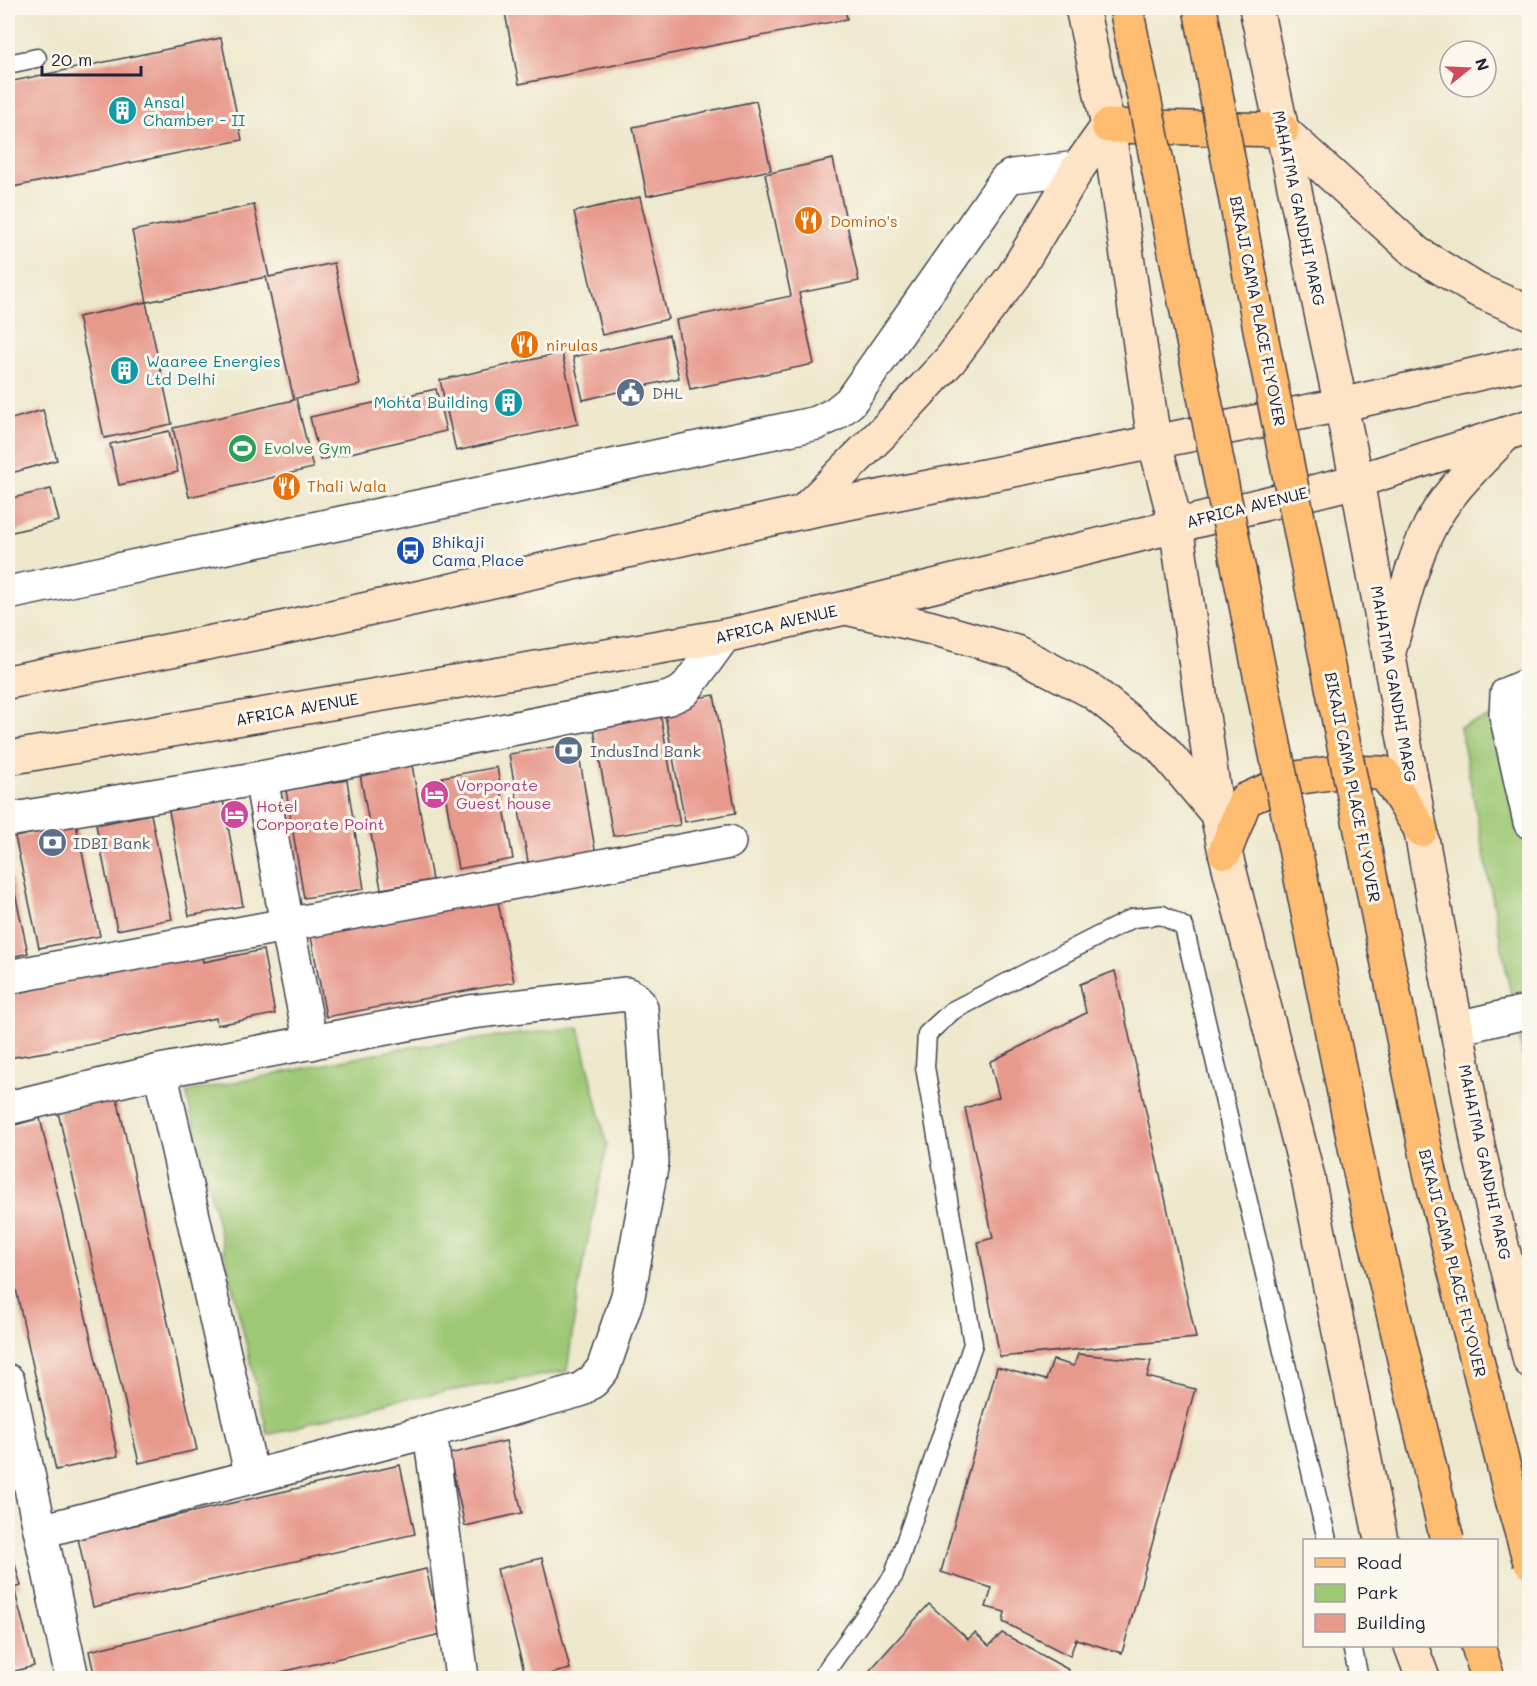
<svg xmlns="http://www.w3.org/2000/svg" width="1537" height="1686" font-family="Mali,sans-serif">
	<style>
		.green { fill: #9dc874; stroke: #607558; stroke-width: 1.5 }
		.building { fill: #e7998c }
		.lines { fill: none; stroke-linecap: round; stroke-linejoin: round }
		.lane-casing { stroke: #404051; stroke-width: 21 }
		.street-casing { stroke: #404051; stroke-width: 36 }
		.secondary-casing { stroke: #404051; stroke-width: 36 }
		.primary-casing { stroke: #404051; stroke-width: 36 }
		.lane { stroke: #fff; stroke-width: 18 }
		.street { stroke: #fff; stroke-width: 33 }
		.secondary { stroke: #fee4c6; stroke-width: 33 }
		.primary { stroke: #fdbc70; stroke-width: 33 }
		.primary-bridge-casing { stroke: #404051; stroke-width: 36; stroke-linecap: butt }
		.primary-bridge { stroke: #fdbc70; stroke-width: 33 }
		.labels { text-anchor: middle; stroke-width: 6; stroke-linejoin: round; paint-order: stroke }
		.culture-label { font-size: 16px; fill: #0d838f; stroke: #fbf7ec; text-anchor: start }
		.street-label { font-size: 16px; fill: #22223b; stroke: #fbf7ec }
		.food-label { font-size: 16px; fill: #c56008; stroke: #fbf7ec; text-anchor: start }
		.service-label { font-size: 16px; fill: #4e5e75; stroke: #fbf7ec; text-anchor: start }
		.leisure-label { font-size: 16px; fill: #27864d; stroke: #fbf7ec; text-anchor: start }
		.transit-label { font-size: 16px; fill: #164399; stroke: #fbf7ec; text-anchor: start }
		.hotel-label { font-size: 16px; fill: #b23c85; stroke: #fbf7ec; text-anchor: start }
	</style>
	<rect width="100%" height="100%" fill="#fbf7ec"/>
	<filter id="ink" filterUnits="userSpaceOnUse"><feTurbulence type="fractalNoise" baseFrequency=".0167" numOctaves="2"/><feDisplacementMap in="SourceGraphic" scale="12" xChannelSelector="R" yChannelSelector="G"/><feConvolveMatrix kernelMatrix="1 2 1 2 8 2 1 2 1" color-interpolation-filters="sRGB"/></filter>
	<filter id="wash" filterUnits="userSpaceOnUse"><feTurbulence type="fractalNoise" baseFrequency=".008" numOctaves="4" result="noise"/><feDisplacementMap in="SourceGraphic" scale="24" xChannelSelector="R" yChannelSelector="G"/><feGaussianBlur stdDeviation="1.35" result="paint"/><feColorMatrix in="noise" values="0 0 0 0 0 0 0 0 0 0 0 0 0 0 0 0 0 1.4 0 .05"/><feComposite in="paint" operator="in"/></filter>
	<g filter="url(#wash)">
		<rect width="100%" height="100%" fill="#ede7cb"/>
		<!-- green -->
		<g class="green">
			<path d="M1529,703V1090L1460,727Z"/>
			<path d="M579,1027L607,1145L579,1285L567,1371L390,1401L268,1435L186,1092L410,1047Z"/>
		</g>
		<g id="blocks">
			<!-- building -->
			<g class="building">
				<path d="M504,8H845L847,19L519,84Z"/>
				<path d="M221,38L242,140L8,188V82Z"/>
				<path d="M756,101L771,170L647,196L633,127Z"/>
				<path d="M833,159L859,281L799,293L814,364L690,389L676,320L791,296L765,174Z"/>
				<path d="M640,197L668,319L602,335L574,212Z"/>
				<path d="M254,205L269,277L334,263L360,385L296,398L313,468L189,497L173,428L294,400L266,277L147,302L132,231Z"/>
				<path d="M146,302L172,424L104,438L78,317Z"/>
				<path d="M669,335L679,378L583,400L573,357Z"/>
				<path d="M562,353L578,424L456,451L440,380Z"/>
				<path d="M436,389L446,431L320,460L310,417Z"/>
				<path d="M43,410L57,460L8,474V420Z"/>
				<path d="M169,431L178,472L119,485L110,444Z"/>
				<path d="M51,489L59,521L8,533V499Z"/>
				<path d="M714,695L736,813L685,822L663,704Z"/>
				<path d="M659,707L680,825L613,836L592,718Z"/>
				<path d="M577,743L597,861L530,873L509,754Z"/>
				<path d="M412,765L432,880L381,889L360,774Z"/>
				<path d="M497,767L513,859L458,869L442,777Z"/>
				<path d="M347,780L364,889L304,898L286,790Z"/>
				<path d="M223,800L243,906L189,916L169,811Z"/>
				<path d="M151,814L172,919L117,930L96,825Z"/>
				<path d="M76,824L100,936L39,948L15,837Z"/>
				<path d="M8,861L28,953L8,958Z"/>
				<path d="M496,892L514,982L326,1017L309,926Z"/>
				<path d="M199,944L203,962L263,950L275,1014L217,1025L216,1018L88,1045L8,1058V995L75,981L72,970Z"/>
				<path d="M1115,971L1196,1338L1000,1357L978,1242L993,1238L965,1108L999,1097L990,1062L1086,1013L1080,984Z"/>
				<path d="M117,1098L197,1450L139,1463L58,1112Z"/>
				<path d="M40,1118L118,1456L56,1470L8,1253V1127Z"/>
				<path d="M1078,1354L1151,1361L1147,1377L1195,1389L1122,1653L1076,1639L1070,1656L1003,1622L1005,1612L986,1607L992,1588L941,1572L997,1367L1046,1380L1053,1360L1074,1366Z"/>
				<path d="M506,1441L522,1513L465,1526L449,1454Z"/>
				<path d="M400,1465L415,1534L93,1607L78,1538Z"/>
				<path d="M8,1538L21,1586L14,1588L34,1666L8,1673Z"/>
				<path d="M542,1558L570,1669L533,1678H526L497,1569Z"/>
				<path d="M426,1569L441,1634L256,1678H95L89,1651Z"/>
				<path d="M929,1604L968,1639L975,1633L989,1646L1002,1633L1069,1670L1061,1678H863Z"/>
			</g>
		</g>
	</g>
	<g filter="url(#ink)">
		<use href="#blocks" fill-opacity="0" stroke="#404051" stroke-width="1.5"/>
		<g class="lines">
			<defs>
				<g id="lane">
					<path d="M8,64L37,58"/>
					<path d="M1352,1646L1359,1678"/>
					<path d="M821,1678L894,1575L973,1344L925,1067L927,1034L952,1011L1133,918L1162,915L1184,927L1327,1540"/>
				</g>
				<g id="street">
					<path d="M8,593L817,423L835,414L850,402L1005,181L1012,176L1078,168"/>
					<path d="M1530,684L1507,694L1506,715L1530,822"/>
					<path d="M261,778L287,925L311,1043"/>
					<path d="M8,820L261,778L669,698L684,691L724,636"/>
					<path d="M8,977L729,842"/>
					<path d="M1457,1028L1530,1011"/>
					<path d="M160,1071L252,1477"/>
					<path d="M8,1108L160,1071L470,1012L626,994C634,997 638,1000 641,1008L652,1162L628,1296L603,1369L593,1381L580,1390L430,1431L462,1678"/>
					<path d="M8,1381L72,1678"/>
					<path d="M41,1531L430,1431"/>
				</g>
				<g id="secondary">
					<path d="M1082,8L1108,126L1154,440L1176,525L1217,814L1225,852L1307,1173L1381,1540"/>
					<path d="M1256,8L1357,481L1479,1151L1530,1361"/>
					<path d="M1282,130L1417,253L1477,290L1530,313"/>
					<path d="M803,512L883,432L950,360L1014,275L1078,168L1108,126"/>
					<path d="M850,609L932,628L1016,652L1093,692L1161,747L1217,814"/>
					<path d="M1390,648C1402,607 1411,564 1430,526C1448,490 1480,462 1506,434"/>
					<path d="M8,682L268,631L803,512L1340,405L1530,362"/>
					<path d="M8,758L724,636L845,608L1357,481L1530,426"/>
					<path d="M1411,1646L1423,1678"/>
				</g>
				<g id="primary">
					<path d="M1108,126L1282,130"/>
					<path d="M1225,852L1245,800L1295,778L1338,772L1383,773L1392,784L1421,830"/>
					<path d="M1478,1646L1488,1678"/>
				</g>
			</defs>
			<!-- lane casing -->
			<use href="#lane" class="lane-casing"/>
			<!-- street casing -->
			<use href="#street" class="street-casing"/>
			<!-- secondary casing -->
			<use href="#secondary" class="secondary-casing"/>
			<!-- primary casing -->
			<use href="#primary" class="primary-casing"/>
			<!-- lane -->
			<use href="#lane" class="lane"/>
			<!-- street -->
			<use href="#street" class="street"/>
			<!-- secondary -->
			<use href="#secondary" class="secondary"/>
			<!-- primary -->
			<use href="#primary" class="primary"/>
			<defs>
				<g id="primary-bridge">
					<path d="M1126,8L1362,1182L1447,1540"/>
					<path d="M1200,8L1262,340L1430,1172L1511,1496L1530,1562"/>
				</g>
			</defs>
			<!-- primary-bridge casing -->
			<use href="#primary-bridge" class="primary-bridge-casing"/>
			<!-- primary-bridge -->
			<use href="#primary-bridge" class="primary-bridge"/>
		</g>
	</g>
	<!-- icons -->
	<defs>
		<symbol id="building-disc" viewBox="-11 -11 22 22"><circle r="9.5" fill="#0f9aa8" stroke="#fbf7ec"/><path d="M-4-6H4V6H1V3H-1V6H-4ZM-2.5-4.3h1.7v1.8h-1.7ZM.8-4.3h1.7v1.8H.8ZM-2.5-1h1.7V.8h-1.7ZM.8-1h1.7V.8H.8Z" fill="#fff"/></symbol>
		<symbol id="restaurant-disc" viewBox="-11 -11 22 22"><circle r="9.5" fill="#e8710a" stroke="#fbf7ec"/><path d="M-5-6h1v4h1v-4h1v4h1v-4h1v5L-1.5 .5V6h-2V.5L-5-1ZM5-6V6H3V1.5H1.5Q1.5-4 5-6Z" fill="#fff"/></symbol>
		<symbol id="civic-disc" viewBox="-11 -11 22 22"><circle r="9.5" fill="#5c6f8a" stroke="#fbf7ec"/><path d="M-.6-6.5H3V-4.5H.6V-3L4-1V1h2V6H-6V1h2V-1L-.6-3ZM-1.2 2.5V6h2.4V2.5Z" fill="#fff"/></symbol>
		<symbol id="stadium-disc" viewBox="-11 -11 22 22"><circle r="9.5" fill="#2e9e5b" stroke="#fbf7ec"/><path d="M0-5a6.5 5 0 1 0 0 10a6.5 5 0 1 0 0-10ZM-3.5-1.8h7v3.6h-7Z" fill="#fff"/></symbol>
		<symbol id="bus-disc" viewBox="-11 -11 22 22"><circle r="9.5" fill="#1a4fb4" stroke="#fbf7ec"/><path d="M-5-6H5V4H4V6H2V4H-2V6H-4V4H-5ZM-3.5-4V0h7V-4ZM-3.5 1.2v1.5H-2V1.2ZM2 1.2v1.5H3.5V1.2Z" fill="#fff"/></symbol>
		<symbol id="bank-disc" viewBox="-11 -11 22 22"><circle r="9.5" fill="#5c6f8a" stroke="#fbf7ec"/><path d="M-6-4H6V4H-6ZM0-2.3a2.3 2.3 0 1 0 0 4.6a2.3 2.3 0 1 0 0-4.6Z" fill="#fff"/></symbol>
		<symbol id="hotel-disc" viewBox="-11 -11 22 22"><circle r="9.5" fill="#d1479c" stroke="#fbf7ec"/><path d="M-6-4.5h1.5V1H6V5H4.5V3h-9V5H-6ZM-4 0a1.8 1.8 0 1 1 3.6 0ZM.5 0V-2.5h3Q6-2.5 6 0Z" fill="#fff"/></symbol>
	</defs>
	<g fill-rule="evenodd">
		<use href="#building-disc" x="106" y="94" width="33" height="33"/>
		<use href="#restaurant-disc" x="792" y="204" width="33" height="33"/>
		<use href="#restaurant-disc" x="508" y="328" width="33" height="33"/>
		<use href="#building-disc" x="108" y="354" width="33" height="33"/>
		<use href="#civic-disc" x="614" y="376" width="33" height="33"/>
		<use href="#building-disc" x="492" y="386" width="33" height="33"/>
		<use href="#stadium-disc" x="226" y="432" width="33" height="33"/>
		<use href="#restaurant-disc" x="270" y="470" width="33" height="33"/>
		<use href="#bus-disc" x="394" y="534" width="33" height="33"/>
		<use href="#bank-disc" x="552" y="734" width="33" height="33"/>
		<use href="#hotel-disc" x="418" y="778" width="33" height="33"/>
		<use href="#hotel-disc" x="218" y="798" width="33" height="33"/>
		<use href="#bank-disc" x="36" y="826" width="33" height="33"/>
	</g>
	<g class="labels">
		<!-- culture labels -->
		<g class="culture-label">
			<text x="143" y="108">Ansal<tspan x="143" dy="18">Chamber - II</tspan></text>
			<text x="146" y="367">Waaree Energies<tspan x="146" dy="18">Ltd Delhi</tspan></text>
			<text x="488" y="408" text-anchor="end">Mohta Building</text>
		</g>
		<!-- street labels -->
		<g class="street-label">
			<text transform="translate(1299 208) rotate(78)" y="6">MAHATMA GANDHI MARG</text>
			<text transform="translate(1258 311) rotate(79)" y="6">BIKAJI CAMA PLACE FLYOVER</text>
			<text transform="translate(1247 507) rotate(-14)" y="6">AFRICA AVENUE</text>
			<text transform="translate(776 624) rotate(-13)" y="6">AFRICA AVENUE</text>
			<text transform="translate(1394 684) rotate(80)" y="6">MAHATMA GANDHI MARG</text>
			<text transform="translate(297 709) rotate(-10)" y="6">AFRICA AVENUE</text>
			<text transform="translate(1353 787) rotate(79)" y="6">BIKAJI CAMA PLACE FLYOVER</text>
			<text transform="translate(1485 1162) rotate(78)" y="6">MAHATMA GANDHI MARG</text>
			<text transform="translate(1453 1263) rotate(76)" y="6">BIKAJI CAMA PLACE FLYOVER</text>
		</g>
		<!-- food labels -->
		<g class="food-label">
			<text x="830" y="227">Domino's</text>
			<text x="546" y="351">nirulas</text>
			<text x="307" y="492">Thali Wala</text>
		</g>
		<!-- service labels -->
		<g class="service-label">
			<text x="652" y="399">DHL</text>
			<text x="590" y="757">IndusInd Bank</text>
			<text x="73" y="849">IDBI Bank</text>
		</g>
		<!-- leisure labels -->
		<g class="leisure-label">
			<text x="264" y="454">Evolve Gym</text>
		</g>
		<!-- transit labels -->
		<g class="transit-label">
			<text x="432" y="548">Bhikaji<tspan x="432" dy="18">Cama Place</tspan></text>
		</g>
		<!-- hotel labels -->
		<g class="hotel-label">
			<text x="456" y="791">Vorporate<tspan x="456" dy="18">Guest house</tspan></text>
			<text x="256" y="812">Hotel<tspan x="256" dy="18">Corporate Point</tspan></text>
		</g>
	</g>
	<!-- margin -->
	<rect width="1537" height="1686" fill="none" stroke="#fbf7ec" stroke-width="30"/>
	<!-- legend -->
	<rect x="1303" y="1539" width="195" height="108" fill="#fbf7ec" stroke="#a4a2a5" stroke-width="1.5"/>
	<rect x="1315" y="1558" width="30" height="9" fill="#fdbc70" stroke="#a4a2a5" stroke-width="1.5"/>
	<text x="1357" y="1569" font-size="18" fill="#22223b">Road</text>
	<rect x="1315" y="1584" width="30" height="18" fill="#9dc874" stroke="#a4a2a5" stroke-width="1.5"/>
	<text x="1357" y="1599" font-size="18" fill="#22223b">Park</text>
	<rect x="1315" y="1614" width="30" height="18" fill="#e7998c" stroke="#a4a2a5" stroke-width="1.5"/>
	<text x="1357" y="1629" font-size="18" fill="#22223b">Building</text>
	<!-- north arrow -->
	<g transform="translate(1468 69) rotate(72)"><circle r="28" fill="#fbf7ec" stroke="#a4a2a5" stroke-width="1.5"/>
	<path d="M0-4.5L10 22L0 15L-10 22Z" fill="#d1495b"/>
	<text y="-9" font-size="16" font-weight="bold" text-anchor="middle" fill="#22223b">N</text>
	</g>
	<!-- scale -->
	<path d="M42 66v9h99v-9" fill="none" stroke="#22223b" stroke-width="3"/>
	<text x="51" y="66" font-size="18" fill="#22223b" stroke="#fbf7ec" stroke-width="4.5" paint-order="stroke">20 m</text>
</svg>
